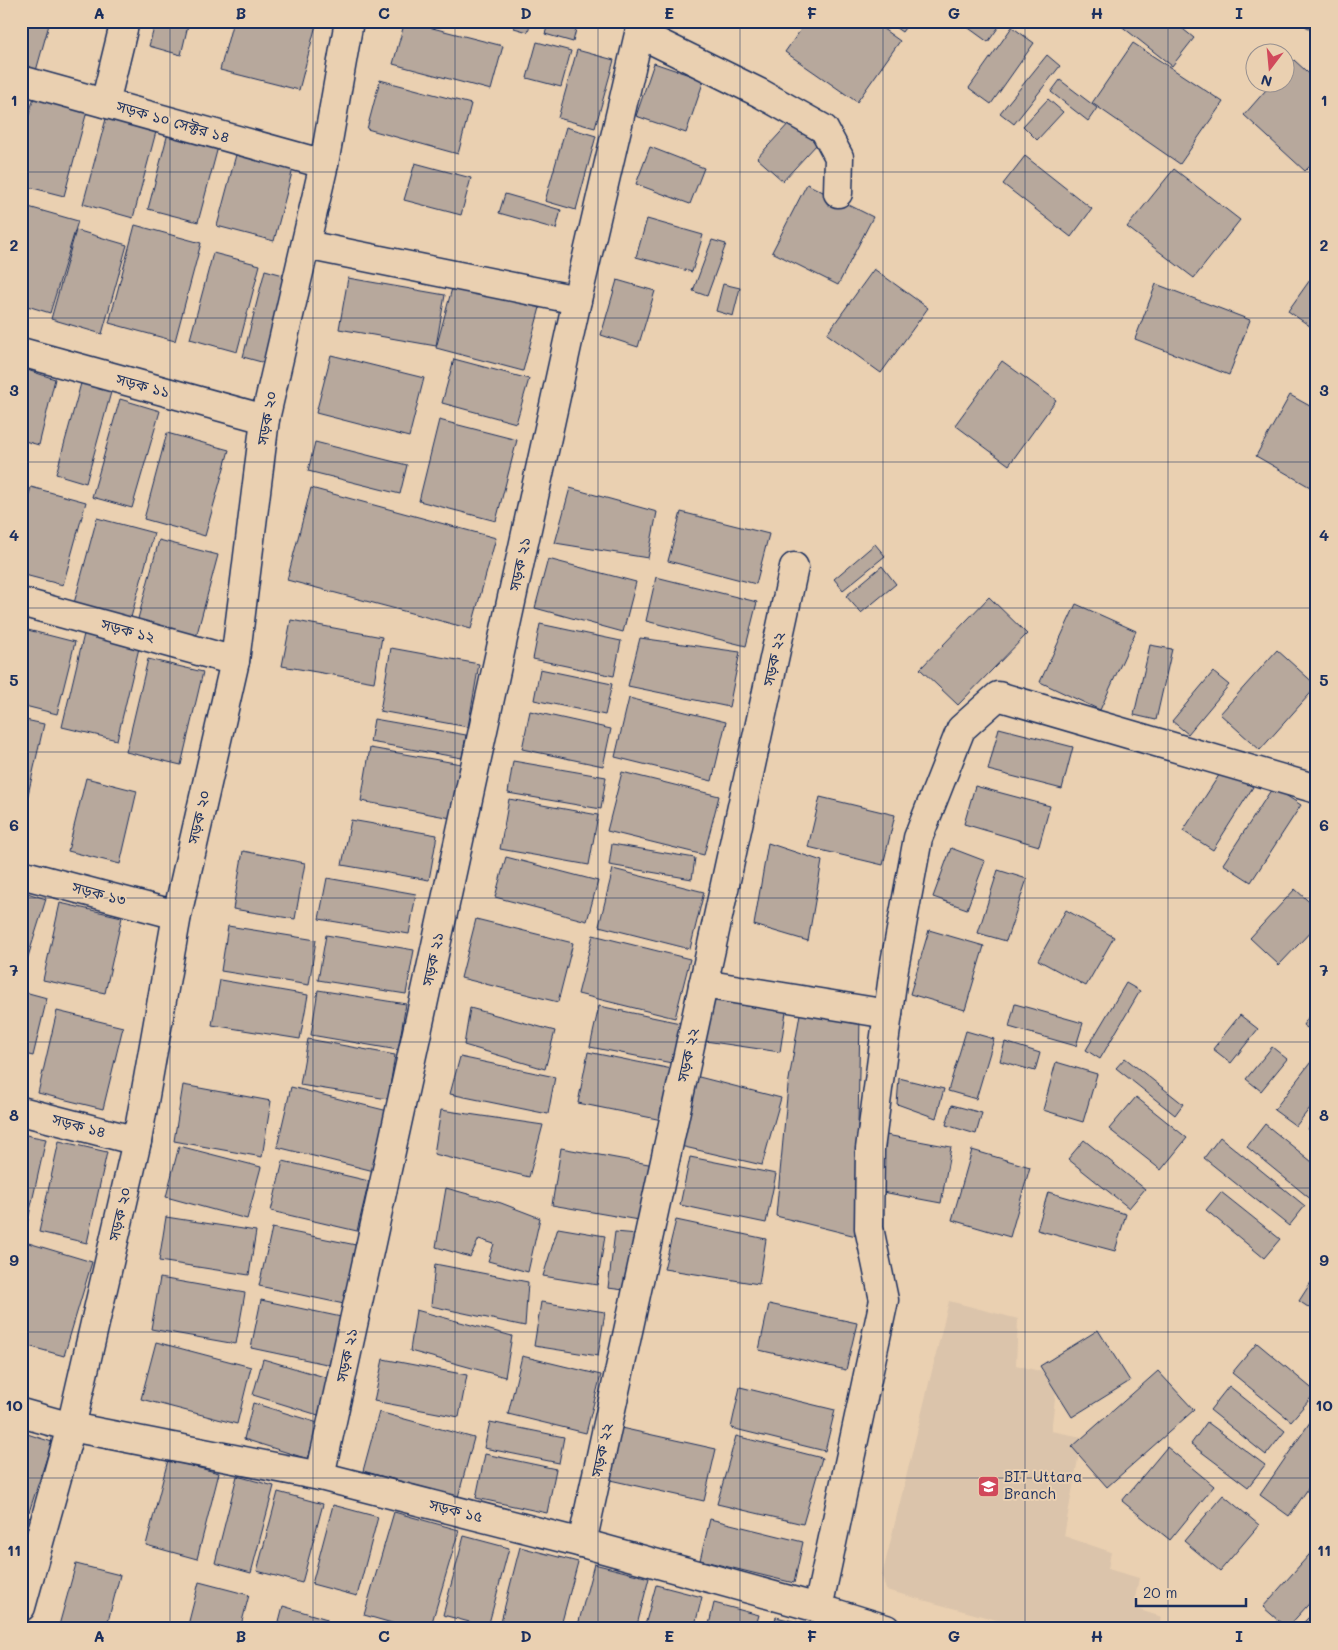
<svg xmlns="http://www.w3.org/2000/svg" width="1338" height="1650" font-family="Mali,'Noto Sans Bengali',sans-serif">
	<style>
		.built { fill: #dbc4ab }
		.building { fill: #b7a89c; stroke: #1b2f5e }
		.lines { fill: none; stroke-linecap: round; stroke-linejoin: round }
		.street-casing { stroke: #1b2f5e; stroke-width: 31 }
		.street { stroke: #ead0b1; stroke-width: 28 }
		.grid { fill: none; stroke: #1b2f5e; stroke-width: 1; stroke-opacity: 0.55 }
		.labels { text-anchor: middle; stroke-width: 4; stroke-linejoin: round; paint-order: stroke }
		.street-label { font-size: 15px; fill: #1b2f5e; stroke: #ead0b1 }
		.poi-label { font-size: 15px; fill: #1b2f5e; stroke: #ead0b1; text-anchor: start }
		.neatline { fill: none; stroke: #1b2f5e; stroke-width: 2 }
		.grid-label { font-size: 16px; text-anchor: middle; font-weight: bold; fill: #1b2f5e }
	</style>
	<rect width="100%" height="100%" fill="#ead0b1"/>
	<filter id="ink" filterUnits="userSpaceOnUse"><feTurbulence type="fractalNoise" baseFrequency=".02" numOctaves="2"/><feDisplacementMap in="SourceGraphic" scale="10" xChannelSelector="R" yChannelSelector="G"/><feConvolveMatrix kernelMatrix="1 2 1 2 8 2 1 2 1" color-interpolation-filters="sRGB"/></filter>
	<g filter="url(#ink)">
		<!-- built -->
		<path class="built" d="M949,1301L1018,1319L1016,1365L1058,1376L1051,1431L1082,1437L1064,1536L1111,1552L1108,1569L1139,1578L1133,1608L1162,1617L1160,1629H1030L886,1590L882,1576Z"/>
		<!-- building -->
		<g class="building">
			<path d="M21,21H50L34,78L21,74Z"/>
			<path d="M156,21H189L181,55L149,46Z"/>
			<path d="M233,21H317L299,90L220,70Z"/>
			<path d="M405,21L503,46L491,90L393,64Z"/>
			<path d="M516,21H531L528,32L514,28Z"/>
			<path d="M549,21H578L573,42L545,34Z"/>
			<path d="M807,21H872L900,41L857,102L785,52Z"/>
			<path d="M886,21H910L902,32Z"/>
			<path d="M959,21H1003L988,42Z"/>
			<path d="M1115,21H1173L1194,38L1172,66Z"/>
			<path d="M1300,21H1317V23L1310,30Z"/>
			<path d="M1012,27L1034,43L991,104L969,88Z"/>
			<path d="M537,42L571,51L561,87L527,78Z"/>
			<path d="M1133,43L1223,102L1180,164L1092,103Z"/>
			<path d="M577,50L614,60L595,128L558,118Z"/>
			<path d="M1047,55L1060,66L1014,124L1000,113Z"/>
			<path d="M1294,60L1317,81V159L1305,171L1244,115L1273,82H1286V69Z"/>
			<path d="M654,63L704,80L686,133L636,116Z"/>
			<path d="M380,80L471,104L458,154L367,129Z"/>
			<path d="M1060,80L1097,108L1088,121L1051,92Z"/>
			<path d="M36,90L89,104L64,196L21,185V142Z"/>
			<path d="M1048,99L1063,112L1037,140L1023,126Z"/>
			<path d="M107,115L157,128L133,218L83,204Z"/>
			<path d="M791,121L817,144L783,181L757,158Z"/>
			<path d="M566,127L596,136L576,210L545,201Z"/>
			<path d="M168,133L218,147L198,222L148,209Z"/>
			<path d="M650,147L704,168L690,204L636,184Z"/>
			<path d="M237,151L294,165L274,241L217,226Z"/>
			<path d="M1025,156L1092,209L1071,237L1003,184Z"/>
			<path d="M415,163L471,178L461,215L404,200Z"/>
			<path d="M1174,169L1240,220L1194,278L1127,227Z"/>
			<path d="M807,184L873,217L838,285L772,252Z"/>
			<path d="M505,194L561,210L556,229L499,213Z"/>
			<path d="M25,206L78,221L50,313L21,304V216Z"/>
			<path d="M647,219L703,235L692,272L636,257Z"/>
			<path d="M135,225L201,243L175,341L109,323Z"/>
			<path d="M76,230L127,245L102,334L51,319Z"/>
			<path d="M712,240L726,244L707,296L693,291Z"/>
			<path d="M213,253L260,265L237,352L190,339Z"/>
			<path d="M874,269L928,308L881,373L827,334Z"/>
			<path d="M265,270L287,276L265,363L243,357Z"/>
			<path d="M1317,270V331L1288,311Z"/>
			<path d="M455,277L542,300L523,371L436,348Z"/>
			<path d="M348,278L445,295L436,346L339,329Z"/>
			<path d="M617,280L655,291L638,347L601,335Z"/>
			<path d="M723,284L740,288L733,316L716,311Z"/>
			<path d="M1156,284L1250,320L1229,375L1135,339Z"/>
			<path d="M331,355L424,378L409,437L316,413Z"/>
			<path d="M454,359L529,379L516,423L442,403Z"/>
			<path d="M1002,361L1056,400L1009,465L955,425Z"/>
			<path d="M21,368L55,379L39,445L21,440Z"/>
			<path d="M83,376L113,385L86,483L56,474Z"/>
			<path d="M1290,395L1317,410V491L1256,456Z"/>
			<path d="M120,399L160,411L132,508L92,497Z"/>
			<path d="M439,420L517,440L496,521L419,501Z"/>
			<path d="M167,433L229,450L205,536L144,519Z"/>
			<path d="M315,442L407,465L400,494L308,471Z"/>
			<path d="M31,487L86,502L63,585L21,574V524Z"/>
			<path d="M311,488L496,538L471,629L287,580Z"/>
			<path d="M570,488L657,512L648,558L555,543Z"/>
			<path d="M681,512L769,534L756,584L668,561Z"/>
			<path d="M97,518L154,533L130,621L73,607Z"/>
			<path d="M159,540L218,555L194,645L135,630Z"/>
			<path d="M875,544L885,556L843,590L834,579Z"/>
			<path d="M548,559L636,582L623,632L535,608Z"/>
			<path d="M882,566L896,584L861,613L846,596Z"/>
			<path d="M656,577L757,602L746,646L646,621Z"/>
			<path d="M989,597L1027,634L958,705L920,669Z"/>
			<path d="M1076,604L1136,631L1100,710L1040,682Z"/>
			<path d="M291,620L382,637L374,682L282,666Z"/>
			<path d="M540,624L621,641L614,676L533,659Z"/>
			<path d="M24,629L75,642L57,714L21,705V641Z"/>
			<path d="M84,634L139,648L117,740L62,727Z"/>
			<path d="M640,638L740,652L729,707L628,686Z"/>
			<path d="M1150,645L1172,649L1156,720L1134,715Z"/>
			<path d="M391,648L479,664L468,727L380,711Z"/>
			<path d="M1277,650L1317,686L1260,750L1220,714Z"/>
			<path d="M148,659L203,672L181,765L126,752Z"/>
			<path d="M540,669L612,684L605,715L534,700Z"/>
			<path d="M1213,672L1229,685L1188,734L1172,721Z"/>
			<path d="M629,698L726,722L712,781L615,757Z"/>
			<path d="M530,711L611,729L603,766L522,749Z"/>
			<path d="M21,719L44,724L24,812H21Z"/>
			<path d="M374,719L466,735L462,758L370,742Z"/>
			<path d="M999,728L1073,747L1062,789L988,770Z"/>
			<path d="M370,748L461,764L451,818L361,801Z"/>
			<path d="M513,761L606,777L601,809L508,793Z"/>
			<path d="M1223,769L1253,787L1213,850L1183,831Z"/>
			<path d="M622,772L719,796L704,855L607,831Z"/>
			<path d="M86,778L137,791L120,864L68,851Z"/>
			<path d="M975,786L1050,806L1039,846L964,824Z"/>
			<path d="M1273,787L1301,805L1251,882L1223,864Z"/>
			<path d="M820,797L895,815L883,865L808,847Z"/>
			<path d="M509,799L598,815L589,865L500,849Z"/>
			<path d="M351,820L437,835L429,880L342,865Z"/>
			<path d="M768,843L822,861L808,941L754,925Z"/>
			<path d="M612,844L695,858L692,879L609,865Z"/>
			<path d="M951,848L985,861L967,909L933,897Z"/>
			<path d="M243,851L305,863L295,919L233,909Z"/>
			<path d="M506,857L598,881L587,921L495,897Z"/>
			<path d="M613,869L704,892L690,949L599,926Z"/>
			<path d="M998,870L1027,879L1006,941L978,933Z"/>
			<path d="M327,878L416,894L409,934L319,919Z"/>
			<path d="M1295,889L1317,909V925L1279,965L1250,938Z"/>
			<path d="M21,891L46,899L21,979Z"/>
			<path d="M60,903L122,917L105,993L43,980Z"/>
			<path d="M1066,910L1114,937L1086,986L1038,960Z"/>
			<path d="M476,919L573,943L558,1002L461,978Z"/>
			<path d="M228,926L316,940L309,985L221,971Z"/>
			<path d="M929,930L984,946L965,1010L910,994Z"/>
			<path d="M326,935L414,950L406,994L318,980Z"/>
			<path d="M593,935L690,959L675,1018L578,994Z"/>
			<path d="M220,980L308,995L300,1039L212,1025Z"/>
			<path d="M1126,983L1140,991L1100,1059L1086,1050Z"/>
			<path d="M318,990L406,1004L398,1050L311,1035Z"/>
			<path d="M21,991L47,998L33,1056L21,1053Z"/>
			<path d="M712,994L787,1005L780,1052L705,1041Z"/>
			<path d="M802,1002L860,1016L856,1236L776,1216L788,1086Z"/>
			<path d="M1015,1004L1083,1023L1076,1046L1009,1027Z"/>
			<path d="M599,1006L685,1024L677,1064L590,1047Z"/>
			<path d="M1316,1006L1317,1007V1035L1303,1025Z"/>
			<path d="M470,1008L555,1031L545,1069L464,1045Z"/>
			<path d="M57,1011L123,1027L103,1109L38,1093Z"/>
			<path d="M1240,1015L1258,1029L1231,1063L1213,1049Z"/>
			<path d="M966,1031L994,1039L976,1099L948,1091Z"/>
			<path d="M308,1039L395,1055L388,1099L300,1085Z"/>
			<path d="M1005,1042L1040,1053L1035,1071L1000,1061Z"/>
			<path d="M1272,1047L1287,1059L1261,1091L1246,1079Z"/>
			<path d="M588,1052L672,1069L662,1120L578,1103Z"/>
			<path d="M1317,1054V1099L1296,1126L1274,1110Z"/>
			<path d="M460,1057L555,1077L548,1114L450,1094Z"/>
			<path d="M1125,1058L1183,1104L1175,1115L1116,1068Z"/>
			<path d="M1056,1062L1097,1074L1083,1122L1043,1110Z"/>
			<path d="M695,1076L781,1098L762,1165L676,1145Z"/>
			<path d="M899,1078L944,1089L936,1118L897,1104Z"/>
			<path d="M183,1085L271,1101L262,1157L174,1141Z"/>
			<path d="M291,1087L388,1111L374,1171L277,1147Z"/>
			<path d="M1136,1097L1187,1138L1161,1170L1109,1129Z"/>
			<path d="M952,1105L982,1113L976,1134L946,1125Z"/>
			<path d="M441,1110L543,1125L529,1177L434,1154Z"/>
			<path d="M1317,1117V1135L1308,1129Z"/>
			<path d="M1265,1124L1317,1166V1196L1313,1201L1247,1147Z"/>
			<path d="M21,1134L46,1139L25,1233L21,1232Z"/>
			<path d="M886,1135L951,1147L941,1203L877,1191Z"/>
			<path d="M1220,1137L1305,1206L1289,1226L1204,1158Z"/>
			<path d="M1084,1140L1145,1189L1129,1208L1068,1159Z"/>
			<path d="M59,1141L107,1152L87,1243L39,1232Z"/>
			<path d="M179,1146L261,1167L247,1219L166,1197Z"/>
			<path d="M561,1148L654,1165L644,1221L552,1205Z"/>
			<path d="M972,1150L1030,1167L1010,1237L952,1220Z"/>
			<path d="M690,1157L776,1174L766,1223L680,1205Z"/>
			<path d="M283,1161L369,1181L357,1231L271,1211Z"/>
			<path d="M446,1188L501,1203L540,1218L528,1272L488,1261L494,1244L479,1239L470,1257L436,1247Z"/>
			<path d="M1048,1192L1126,1214L1115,1251L1037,1230Z"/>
			<path d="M1221,1192L1280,1239L1264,1258L1206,1210Z"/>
			<path d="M166,1217L256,1231L249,1275L159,1261Z"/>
			<path d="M676,1220L766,1239L759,1284L664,1269Z"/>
			<path d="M272,1228L356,1245L344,1304L259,1286Z"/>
			<path d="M558,1228L605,1236L597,1285L543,1276Z"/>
			<path d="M615,1232L638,1234L624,1290L608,1288Z"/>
			<path d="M25,1242L92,1262L64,1356L21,1344V1253Z"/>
			<path d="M435,1264L528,1282L525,1326L431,1306Z"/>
			<path d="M1317,1273V1313L1299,1301Z"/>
			<path d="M160,1278L245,1293L236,1344L151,1329Z"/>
			<path d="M261,1300L346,1318L336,1366L251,1348Z"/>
			<path d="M541,1302L605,1312L598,1356L534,1346Z"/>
			<path d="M769,1304L857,1323L846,1370L759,1350Z"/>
			<path d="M416,1310L512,1336L505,1377L410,1351Z"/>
			<path d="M1098,1330L1130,1381L1072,1417L1040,1366Z"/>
			<path d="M156,1342L251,1367L237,1424L141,1399Z"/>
			<path d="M1257,1343L1316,1392L1291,1421L1232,1373Z"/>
			<path d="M522,1356L601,1375L586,1433L508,1414Z"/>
			<path d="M263,1359L328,1378L318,1415L253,1395Z"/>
			<path d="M383,1359L467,1375L459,1417L374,1401Z"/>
			<path d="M1158,1371L1194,1410L1107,1487L1072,1447Z"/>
			<path d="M1229,1386L1285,1431L1266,1455L1210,1410Z"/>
			<path d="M740,1387L835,1410L825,1451L731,1428Z"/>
			<path d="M253,1403L318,1423L308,1459L244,1439Z"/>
			<path d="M379,1412L474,1438L458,1497L363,1471Z"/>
			<path d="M1317,1412V1476L1289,1516L1260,1495Z"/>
			<path d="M490,1422L564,1437L559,1463L484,1448Z"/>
			<path d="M1207,1422L1265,1465L1248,1487L1191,1444Z"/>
			<path d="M621,1428L716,1449L704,1501L610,1480Z"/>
			<path d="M21,1432L52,1442L29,1512L21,1509Z"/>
			<path d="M736,1436L822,1458L803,1524L717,1504Z"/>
			<path d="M1167,1447L1214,1486L1170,1540L1122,1501Z"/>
			<path d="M485,1454L556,1469L547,1513L476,1498Z"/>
			<path d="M168,1460L219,1473L197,1559L146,1545Z"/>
			<path d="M237,1476L274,1486L251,1573L215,1563Z"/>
			<path d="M278,1492L323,1504L302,1583L257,1571Z"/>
			<path d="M1223,1495L1259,1525L1220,1571L1184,1541Z"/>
			<path d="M333,1505L378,1517L357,1596L312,1584Z"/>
			<path d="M394,1512L459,1530L430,1629H413L364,1615Z"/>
			<path d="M21,1515L38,1520L21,1581Z"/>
			<path d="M710,1519L803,1542L794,1583L700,1560Z"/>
			<path d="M464,1536L509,1548L488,1627L443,1615Z"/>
			<path d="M520,1547L578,1562L560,1629H499Z"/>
			<path d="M1316,1547L1317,1595L1287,1628L1263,1607Z"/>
			<path d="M76,1564L120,1575L106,1629H58Z"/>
			<path d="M594,1564L649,1578L636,1629H577Z"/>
			<path d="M199,1582L249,1595L240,1629H187Z"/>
			<path d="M656,1585L702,1597L694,1629H644Z"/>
			<path d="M714,1603L759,1615L755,1629H708Z"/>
			<path d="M283,1606L327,1619L324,1629H277Z"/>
			<path d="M1317,1609V1629L1298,1628Z"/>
			<path d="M776,1617L821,1628L772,1629Z"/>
		</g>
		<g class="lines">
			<defs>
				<g id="street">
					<path d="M640,34L760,93L824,129L839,157L838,193"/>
					<path d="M21,80L324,164"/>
					<path d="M105,103L125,21"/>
					<path d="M306,245L577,300"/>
					<path d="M21,352L265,419"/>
					<path d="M21,602L235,661"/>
					<path d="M21,874L177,915"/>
					<path d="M703,984L888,1014"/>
					<path d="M21,1111L137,1141"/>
					<path d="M21,1413L71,1427L320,1476L582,1543L818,1608L886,1629"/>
					<path d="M320,1476L577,300L642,21"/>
					<path d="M582,1543L794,567"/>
					<path d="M21,1607L71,1427L137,1141L177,915L235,661L265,419L324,164L349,21"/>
					<path d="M818,1608L884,1300L869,1228L870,1149L894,968L918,838L961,729L998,696L1317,789"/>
				</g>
			</defs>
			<!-- street casing -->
			<use href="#street" class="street-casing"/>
			<!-- street -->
			<use href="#street" class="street"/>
		</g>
	</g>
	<!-- grid -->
	<path class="grid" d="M170,21V1629M313,21V1629M455,21V1629M598,21V1629M740,21V1629M883,21V1629M1025,21V1629M1168,21V1629M21,172H1317M21,318H1317M21,462H1317M21,608H1317M21,752H1317M21,898H1317M21,1042H1317M21,1188H1317M21,1332H1317M21,1478H1317"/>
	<!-- icons -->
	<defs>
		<symbol id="school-square" viewBox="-11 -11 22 22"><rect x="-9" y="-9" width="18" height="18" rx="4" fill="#d1495b" stroke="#ead0b1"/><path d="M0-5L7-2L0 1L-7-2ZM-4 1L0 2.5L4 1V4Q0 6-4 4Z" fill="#fff"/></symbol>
	</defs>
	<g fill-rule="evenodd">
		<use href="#school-square" x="976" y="1474" width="25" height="25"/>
	</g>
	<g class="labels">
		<!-- street labels -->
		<g class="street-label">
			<text transform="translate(173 122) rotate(16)" y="5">সড়ক ১০ সেক্টর ১৪</text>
			<text transform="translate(143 386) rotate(15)" y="5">সড়ক ১১</text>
			<text transform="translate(267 418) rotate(-80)" y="5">সড়ক ২০</text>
			<text transform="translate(520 564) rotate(-78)" y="5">সড়ক ২১</text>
			<text transform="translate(128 631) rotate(15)" y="5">সড়ক ১২</text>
			<text transform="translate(774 659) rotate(-78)" y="5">সড়ক ২২</text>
			<text transform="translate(199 817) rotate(-77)" y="5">সড়ক ২০</text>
			<text transform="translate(99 894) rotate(15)" y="5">সড়ক ১৩</text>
			<text transform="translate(433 959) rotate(-78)" y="5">সড়ক ২১</text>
			<text transform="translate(688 1055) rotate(-78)" y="5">সড়ক ২২</text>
			<text transform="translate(79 1126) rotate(15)" y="5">সড়ক ১৪</text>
			<text transform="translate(120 1214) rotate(-77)" y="5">সড়ক ২০</text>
			<text transform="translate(347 1355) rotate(-78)" y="5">সড়ক ২১</text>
			<text transform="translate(602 1450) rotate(-78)" y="5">সড়ক ২২</text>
			<text transform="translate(456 1511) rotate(14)" y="5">সড়ক ১৫</text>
		</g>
		<!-- poi labels -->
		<g class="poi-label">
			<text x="1004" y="1482">BIT Uttara<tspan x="1004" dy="17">Branch</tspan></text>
		</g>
	</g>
	<!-- margin -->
	<rect width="1338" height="1650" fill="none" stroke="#ead0b1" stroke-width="55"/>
	<!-- north arrow -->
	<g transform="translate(1270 68) rotate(196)"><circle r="24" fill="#ead0b1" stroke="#979090"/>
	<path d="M0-4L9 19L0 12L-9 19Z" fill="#d1495b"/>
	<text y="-8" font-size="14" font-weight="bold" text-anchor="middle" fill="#1b2f5e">N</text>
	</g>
	<!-- scale -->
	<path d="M1136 1598v8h110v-8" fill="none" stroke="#1b2f5e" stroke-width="2.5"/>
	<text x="1143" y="1598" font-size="15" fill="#1b2f5e" stroke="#ead0b1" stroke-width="4" paint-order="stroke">20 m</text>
	<rect x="28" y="28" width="1282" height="1594" class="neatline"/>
	<g class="grid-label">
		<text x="99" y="19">A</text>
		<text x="241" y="19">B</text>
		<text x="384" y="19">C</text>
		<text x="526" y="19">D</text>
		<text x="669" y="19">E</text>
		<text x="812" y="19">F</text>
		<text x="954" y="19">G</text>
		<text x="1097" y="19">H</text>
		<text x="1239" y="19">I</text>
		<text x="14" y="106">1</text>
		<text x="1324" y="106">1</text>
		<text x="14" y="251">2</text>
		<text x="1324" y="251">2</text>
		<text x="14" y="396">3</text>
		<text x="1324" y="396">3</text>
		<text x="14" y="541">4</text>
		<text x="1324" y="541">4</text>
		<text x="14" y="686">5</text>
		<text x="1324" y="686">5</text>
		<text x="14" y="831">6</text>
		<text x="1324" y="831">6</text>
		<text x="14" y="976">7</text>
		<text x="1324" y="976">7</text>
		<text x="14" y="1121">8</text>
		<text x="1324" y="1121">8</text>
		<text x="14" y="1266">9</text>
		<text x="1324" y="1266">9</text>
		<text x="14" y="1411">10</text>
		<text x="1324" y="1411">10</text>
		<text x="14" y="1556">11</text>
		<text x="1324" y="1556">11</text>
		<text x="99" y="1642">A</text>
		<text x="241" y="1642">B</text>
		<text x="384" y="1642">C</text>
		<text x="526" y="1642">D</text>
		<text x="669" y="1642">E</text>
		<text x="812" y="1642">F</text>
		<text x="954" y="1642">G</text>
		<text x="1097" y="1642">H</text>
		<text x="1239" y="1642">I</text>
	</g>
</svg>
